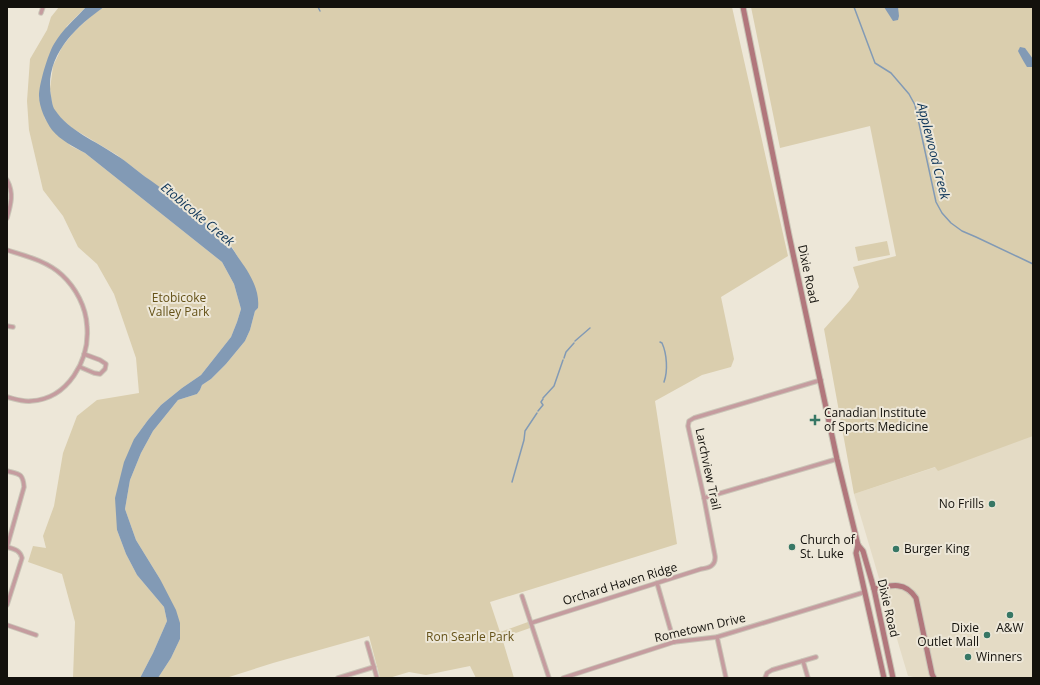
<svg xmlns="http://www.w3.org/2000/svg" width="1040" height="685" font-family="'Open Sans',sans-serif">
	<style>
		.built { fill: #e4dbc5 }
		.green { fill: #daceae }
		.water { fill: #829ab5 }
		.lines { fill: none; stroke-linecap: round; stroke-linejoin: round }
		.stream { stroke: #829ab5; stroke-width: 1.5 }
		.minor-casing { stroke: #cac5b7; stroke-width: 5.5 }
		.secondary-casing { stroke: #cac5b7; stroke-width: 7 }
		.minor { stroke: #c59c9f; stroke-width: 3.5 }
		.secondary { stroke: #b1777c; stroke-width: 5 }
		.poi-dot { fill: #377765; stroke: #ede7d8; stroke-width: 1.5 }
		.labels { text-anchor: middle; stroke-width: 4; stroke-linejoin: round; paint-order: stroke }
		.street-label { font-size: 12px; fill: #13110c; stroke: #ede7d8 }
		.park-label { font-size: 12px; fill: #655218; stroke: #ede7d8 }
		.poi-label { font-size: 12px; fill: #13110c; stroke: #ede7d8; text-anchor: start }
		.water-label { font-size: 13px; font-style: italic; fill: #0b3357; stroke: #ede7d8 }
	</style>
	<rect width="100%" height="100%" fill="#ede7d8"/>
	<!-- built -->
	<path class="built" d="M1033,435V678H919L908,676L854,494Z"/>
	<!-- green -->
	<g class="green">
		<path d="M59,7H86L67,26L39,97L45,119L71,146L85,153L222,262L234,284L241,309L237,322L231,337L201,375L182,388L161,405L148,420L134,439L117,530L126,554L137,575L164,607L167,621L153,653L140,678H73L75,622L62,574L28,562L33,546L46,548L43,536L54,506L63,453L77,416L97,400L139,393L136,358L114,294L97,264L78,247L63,216L43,190L29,130L27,101L30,59L47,30L51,17Z"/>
		<path d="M104,7H732L788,256L721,297L734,359L731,367L702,375L655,401L677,544L490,602L500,632L528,622L530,628L502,638L514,678H476L470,666L426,675L409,672L389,678H380L369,636L273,663L226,678H158L171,658L180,639L160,579L136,540L125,509L130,480L141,453L153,431L178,400L197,394L200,390L202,385L211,379L226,364L245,341L250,330L255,311L258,308L239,259L232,247L214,230L117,155L72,128L61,118L53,109L50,89L53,66L62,47L73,33L92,15Z"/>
		<path d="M751,7H1033V436L938,471L935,467L854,494L824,329L850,300L859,287L853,267L896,256L870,126L780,148Z"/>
		<path d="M887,241L890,255L858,261L855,247Z"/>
	</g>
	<!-- water -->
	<g class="water">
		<path d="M86,7H104C75,27 44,57 51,96C52,100 52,106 55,110C69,131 96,141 116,155C128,162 138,172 150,180C173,197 196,213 217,233C222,238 228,242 232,248C235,252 237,256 240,260C250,274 260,290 258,308L255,311L250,330L245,341L226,364L211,379L202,385L200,390L197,394L178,400L153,431L141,453L130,480L125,509L136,540L160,579L176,610L180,623V639L171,658L158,678H140L153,653L167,621L164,607L137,575L126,554L117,530L115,498L124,462L134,439L148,420L161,405L182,388L201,375L231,337L237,322L241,309L234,284L222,262L85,153C74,147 60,140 52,130C46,122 39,107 39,96C39,84 48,54 54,44C62,30 75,19 86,7Z"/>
		<path d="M884,7H898L899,16L898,20L893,21Z"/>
		<path d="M1020,47L1025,48L1033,59L1032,67H1027C1026,66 1019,53 1018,51Z"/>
	</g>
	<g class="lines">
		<!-- stream -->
		<g class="stream">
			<path d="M318,7L320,11"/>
			<path d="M854,7L875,63L891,73L909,94L915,105L936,202L942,213L951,223L962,231L976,237L1033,264"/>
			<path d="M575,341L590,328"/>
			<path d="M660,342L662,343C667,354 668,371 664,382"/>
			<path d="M564,358L566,352L574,343"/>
			<path d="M543,398L554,386L563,360"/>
			<path d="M538,411L543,405L541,402L543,399"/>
			<path d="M512,482L524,440L525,431L537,413"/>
		</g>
		<defs>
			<g id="minor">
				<path d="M41,13L43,7"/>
				<path d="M7,180C14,193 11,204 7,218"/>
				<path d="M7,250C26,256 47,261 62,275C76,288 86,307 87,326C90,360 68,399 31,401C23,402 15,399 7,397"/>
				<path d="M7,326L13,327"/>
				<path d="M80,367L94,373L100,374L105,369L106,364L100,360L84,354"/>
				<path d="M7,471C19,474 23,473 24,487L7,547"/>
				<path d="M704,498L837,459"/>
				<path d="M7,547C14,549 20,550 22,558L7,605"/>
				<path d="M657,583L674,642"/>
				<path d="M522,596L549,678"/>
				<path d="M531,623L701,569C709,568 716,566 715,556L704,498L688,426L689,421L694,418L821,380"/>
				<path d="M7,625L36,635"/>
				<path d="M717,637L726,678"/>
				<path d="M367,643L377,678"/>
				<path d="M803,661L808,678"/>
				<path d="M338,678L374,667"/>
				<path d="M563,678L674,642L717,637L865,592"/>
				<path d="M765,678L767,673L772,670L816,657"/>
			</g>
			<g id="secondary">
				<path d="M743,7L789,235L837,459L858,545L863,551L874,589L893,678"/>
				<path d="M858,545L856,553L884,678"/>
				<path d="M874,589C891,585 905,581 916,598L932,674L934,678"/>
			</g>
		</defs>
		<!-- minor casing -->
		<use href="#minor" class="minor-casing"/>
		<!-- secondary casing -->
		<use href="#secondary" class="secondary-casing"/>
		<!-- minor -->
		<use href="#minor" class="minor"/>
		<!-- secondary -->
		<use href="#secondary" class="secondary"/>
	</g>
	<!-- markers -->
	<g class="poi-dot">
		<path d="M813 414h4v4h4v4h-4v4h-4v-4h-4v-4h4z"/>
		<circle cx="992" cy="504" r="4"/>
		<circle cx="792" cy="547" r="4"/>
		<circle cx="896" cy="549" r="4"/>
		<circle cx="1010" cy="615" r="4"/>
		<circle cx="987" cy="635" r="4"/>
		<circle cx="968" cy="657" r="4"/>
	</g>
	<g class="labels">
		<!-- street labels -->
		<g class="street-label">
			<text transform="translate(808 274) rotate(78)" y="4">Dixie Road</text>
			<text transform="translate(708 469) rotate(78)" y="4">Larchview Trail</text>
			<text transform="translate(620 584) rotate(-17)" y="4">Orchard Haven Ridge</text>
			<text transform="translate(888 608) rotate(77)" y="4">Dixie Road</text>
			<text transform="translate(700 628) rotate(-13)" y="4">Rometown Drive</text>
		</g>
		<!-- park labels -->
		<g class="park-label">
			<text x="179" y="302">Etobicoke<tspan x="179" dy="14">Valley Park</tspan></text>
			<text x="470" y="641">Ron Searle Park</text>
		</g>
		<!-- poi labels -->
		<g class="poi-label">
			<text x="824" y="417">Canadian Institute<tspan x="824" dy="14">of Sports Medicine</tspan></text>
			<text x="984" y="508" text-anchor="end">No Frills</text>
			<text x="800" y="544">Church of<tspan x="800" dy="14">St. Luke</tspan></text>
			<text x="904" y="553">Burger King</text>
			<text x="979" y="632" text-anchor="end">Dixie<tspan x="979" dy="14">Outlet Mall</tspan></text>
			<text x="1010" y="632" text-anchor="middle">A&amp;W</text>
			<text x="976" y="661">Winners</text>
		</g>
		<!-- water labels -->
		<g class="water-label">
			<text transform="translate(934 151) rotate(76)" y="5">Applewood Creek</text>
			<text transform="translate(198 214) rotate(40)" y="5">Etobicoke Creek</text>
		</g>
	</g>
	<!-- border -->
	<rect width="1040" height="685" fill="none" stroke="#13110c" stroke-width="16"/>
</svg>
